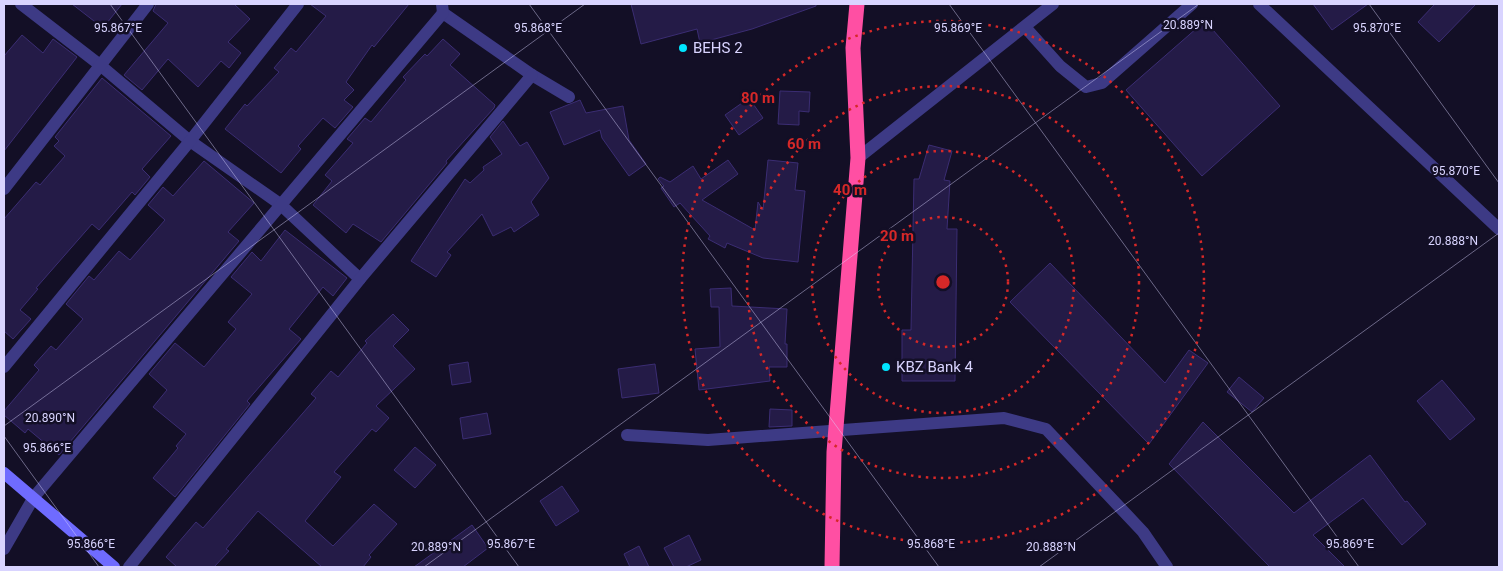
<svg xmlns="http://www.w3.org/2000/svg" width="1503" height="571" font-family="Roboto,sans-serif">
	<style>
		.building { fill: #241b47; stroke: #3b2d73 }
		.lines { fill: none; stroke-linecap: round; stroke-linejoin: round }
		.lane { stroke: #3d3a85; stroke-width: 12 }
		.street { stroke: #3d3a85; stroke-width: 12 }
		.secondary { stroke: #6f6bff; stroke-width: 12 }
		.highway { stroke: #ff4fa3; stroke-width: 15 }
		.ticks { fill: none; stroke: #d9d4ff; stroke-width: 1; stroke-opacity: 0.45 }
		.ring { fill: none; stroke: #d62828; stroke-width: 2.5; stroke-dasharray: 2.5 5 }
		.poi-dot { fill: #00e5ff; stroke: #130f26; stroke-width: 2 }
		.labels { text-anchor: middle; stroke-width: 5; stroke-linejoin: round; paint-order: stroke }
		.poi-label { font-size: 15px; fill: #d9d4ff; stroke: #130f26; text-anchor: start }
		.ticks-label { font-size: 12px; text-anchor: middle; fill: #d9d4ff; stroke: #130f26; stroke-width: 5; stroke-linejoin: round; paint-order: stroke }
		.centre { fill: #d62828; stroke: #130f26; stroke-width: 2.5 }
		.ring-label { font-size: 15px; text-anchor: middle; font-weight: bold; fill: #d62828; stroke: #130f26; stroke-width: 5; stroke-linejoin: round; paint-order: stroke }
	</style>
	<rect width="100%" height="100%" fill="#130f26"/>
	<!-- building -->
	<g class="building">
		<path d="M72,4H122L103,28Z"/>
		<path d="M156,4H234L250,19L228,42L241,53L229,68L221,61L198,87L168,59L142,90L124,75L168,23L153,11Z"/>
		<path d="M310,4H409L374,47L372,45L346,82L354,90L344,100L353,107L335,128L323,118L298,146L301,149L281,173L225,129L245,104L247,106L279,72L274,68L291,48L296,52L326,16Z"/>
		<path d="M631,4H816V6L752,29L700,43L697,29L641,44Z"/>
		<path d="M1313,4H1368L1332,30Z"/>
		<path d="M1435,4H1476L1439,42L1418,22Z"/>
		<path d="M1205,21L1280,106L1202,176L1126,90Z"/>
		<path d="M22,35L43,53L53,39L77,57L4,151V56Z"/>
		<path d="M443,39L460,54L450,65L495,105L494,108L446,161L447,163L381,242L353,224L346,233L313,205L332,181L325,175L353,143L347,139L365,118L371,122L406,80L403,77L425,54L427,56Z"/>
		<path d="M102,78L171,136L142,169L150,177L135,195L132,192L99,230L92,224L36,288L38,289L20,310L31,319L13,339L4,331V219L36,182L40,185L65,156L54,146L59,141L55,137Z"/>
		<path d="M780,91L810,92L809,112L799,111V125L778,124Z"/>
		<path d="M749,98L763,118L739,135L725,115Z"/>
		<path d="M580,100L586,113L623,106L629,140L646,164L629,176L602,138L600,130L564,145L550,112Z"/>
		<path d="M503,121L520,146L527,142L549,178L531,202L539,215L514,232L511,227L493,236L482,214L447,252L451,255L436,277L411,261L465,179L470,183L484,170L483,167L502,154L490,137Z"/>
		<path d="M929,145L952,151L944,180L950,181L947,229H957L955,381H902V330H911L914,179H919Z"/>
		<path d="M728,160L738,174L702,200L755,230L758,202L763,210L768,160L798,163L795,190L805,191L798,262L763,258L727,243L725,248L708,239L710,236L680,203L674,207L661,188L664,186L658,179L660,177L670,182L693,166L701,179Z"/>
		<path d="M204,161L254,203L228,232L239,241L59,455L28,429L25,433L4,415V411L39,370L34,365L51,346L56,350L83,319L66,304L89,276L94,280L119,251L130,260L165,220L148,205L163,187L173,196Z"/>
		<path d="M285,230L347,278L333,296L323,287L289,329L301,339L247,401L250,404L175,497L153,478L178,448L176,446L186,434L153,407L167,390L149,374L175,343L204,367L236,329L228,322L252,294L231,277L252,252L261,261Z"/>
		<path d="M1050,263L1165,383L1189,350L1208,363L1149,444L1010,302Z"/>
		<path d="M731,288L732,306L787,309L785,344H787V367H769L770,381L699,390L695,349L720,347L719,307H711L710,289Z"/>
		<path d="M393,314L409,330L393,346L415,369L376,406L389,418L376,432L372,429L334,472L341,477L305,521L333,546L374,504L397,524L369,555L371,557L363,567H322L258,511L226,549L229,551L214,567H177L166,557L196,522L203,528L316,398L311,394L331,371L338,377L367,343L365,341Z"/>
		<path d="M468,362L471,382L452,385L449,365Z"/>
		<path d="M655,364L659,393L622,398L618,369Z"/>
		<path d="M1239,377L1264,398L1252,412L1227,392Z"/>
		<path d="M1442,380L1475,419L1450,440L1417,401Z"/>
		<path d="M770,409L792,410V426L769,427Z"/>
		<path d="M487,413L491,434L463,439L460,418Z"/>
		<path d="M1203,422L1294,513L1370,455L1405,502L1407,501L1426,524L1402,545L1363,498L1313,535L1345,567H1270L1169,464Z"/>
		<path d="M415,447L436,465L415,488L394,470Z"/>
		<path d="M562,486L579,511L556,526L540,501Z"/>
		<path d="M472,525L488,548L463,567H414Z"/>
		<path d="M689,535L701,560L686,567H674L664,548Z"/>
		<path d="M639,546L649,567H630L624,554Z"/>
	</g>
	<g class="lines">
		<!-- lane -->
		<g class="lane">
			<path d="M1259,4L1499,229"/>
			<path d="M1025,27L1060,66L1086,87L1102,83L1192,4"/>
			<path d="M627,435L708,440L1004,418L1046,429L1143,532L1167,567"/>
		</g>
		<!-- street -->
		<g class="street">
			<path d="M21,4L100,65L190,141L280,204L360,279"/>
			<path d="M442,4L443,13L532,75L569,97"/>
			<path d="M858,158L1053,4"/>
			<path d="M4,189L148,4"/>
			<path d="M4,367L190,141L298,4"/>
			<path d="M4,549L34,497L443,13"/>
			<path d="M129,567L360,279L532,75"/>
		</g>
		<!-- secondary -->
		<path class="secondary" d="M4,473L114,567"/>
		<!-- highway -->
		<path class="highway" d="M832,567L834,452L858,158L853,48L857,4"/>
	</g>
	<!-- ticks -->
	<path class="ticks" d="M110,4L519,567M529,4L939,567M949,4L1359,567M1369,4L1499,183M4,426L585,4M4,436L99,567M424,567L1199,4M1039,567L1499,233"/>
	<!-- distance rings -->
	<g class="ring">
		<circle cx="943" cy="282" r="65"/>
		<circle cx="943" cy="282" r="131"/>
		<circle cx="943" cy="282" r="196"/>
		<circle cx="943" cy="282" r="261"/>
	</g>
	<!-- markers -->
	<g class="poi-dot">
		<circle cx="683" cy="48" r="5"/>
		<circle cx="886" cy="367" r="5"/>
	</g>
	<g class="labels">
		<!-- poi labels -->
		<g class="poi-label">
			<text x="693" y="53">BEHS 2</text>
			<text x="896" y="372">KBZ Bank 4</text>
		</g>
	</g>
	<g class="ticks-label">
		<text x="1188" y="29">20.889°N</text>
		<text x="118" y="32">95.867°E</text>
		<text x="538" y="32">95.868°E</text>
		<text x="958" y="32">95.869°E</text>
		<text x="1377" y="32">95.870°E</text>
		<text x="1456" y="175">95.870°E</text>
		<text x="1453" y="245">20.888°N</text>
		<text x="50" y="422">20.890°N</text>
		<text x="47" y="452">95.866°E</text>
		<text x="91" y="548">95.866°E</text>
		<text x="511" y="548">95.867°E</text>
		<text x="931" y="548">95.868°E</text>
		<text x="1350" y="548">95.869°E</text>
		<text x="436" y="551">20.889°N</text>
		<text x="1051" y="551">20.888°N</text>
	</g>
	<circle cx="943" cy="282" r="8" class="centre"/>
	<g class="ring-label">
		<text x="758" y="103">80 m</text>
		<text x="804" y="149">60 m</text>
		<text x="850" y="195">40 m</text>
		<text x="897" y="241">20 m</text>
	</g>
	<!-- border -->
	<rect width="1503" height="571" fill="none" stroke="#d9d4ff" stroke-width="10"/>
</svg>
